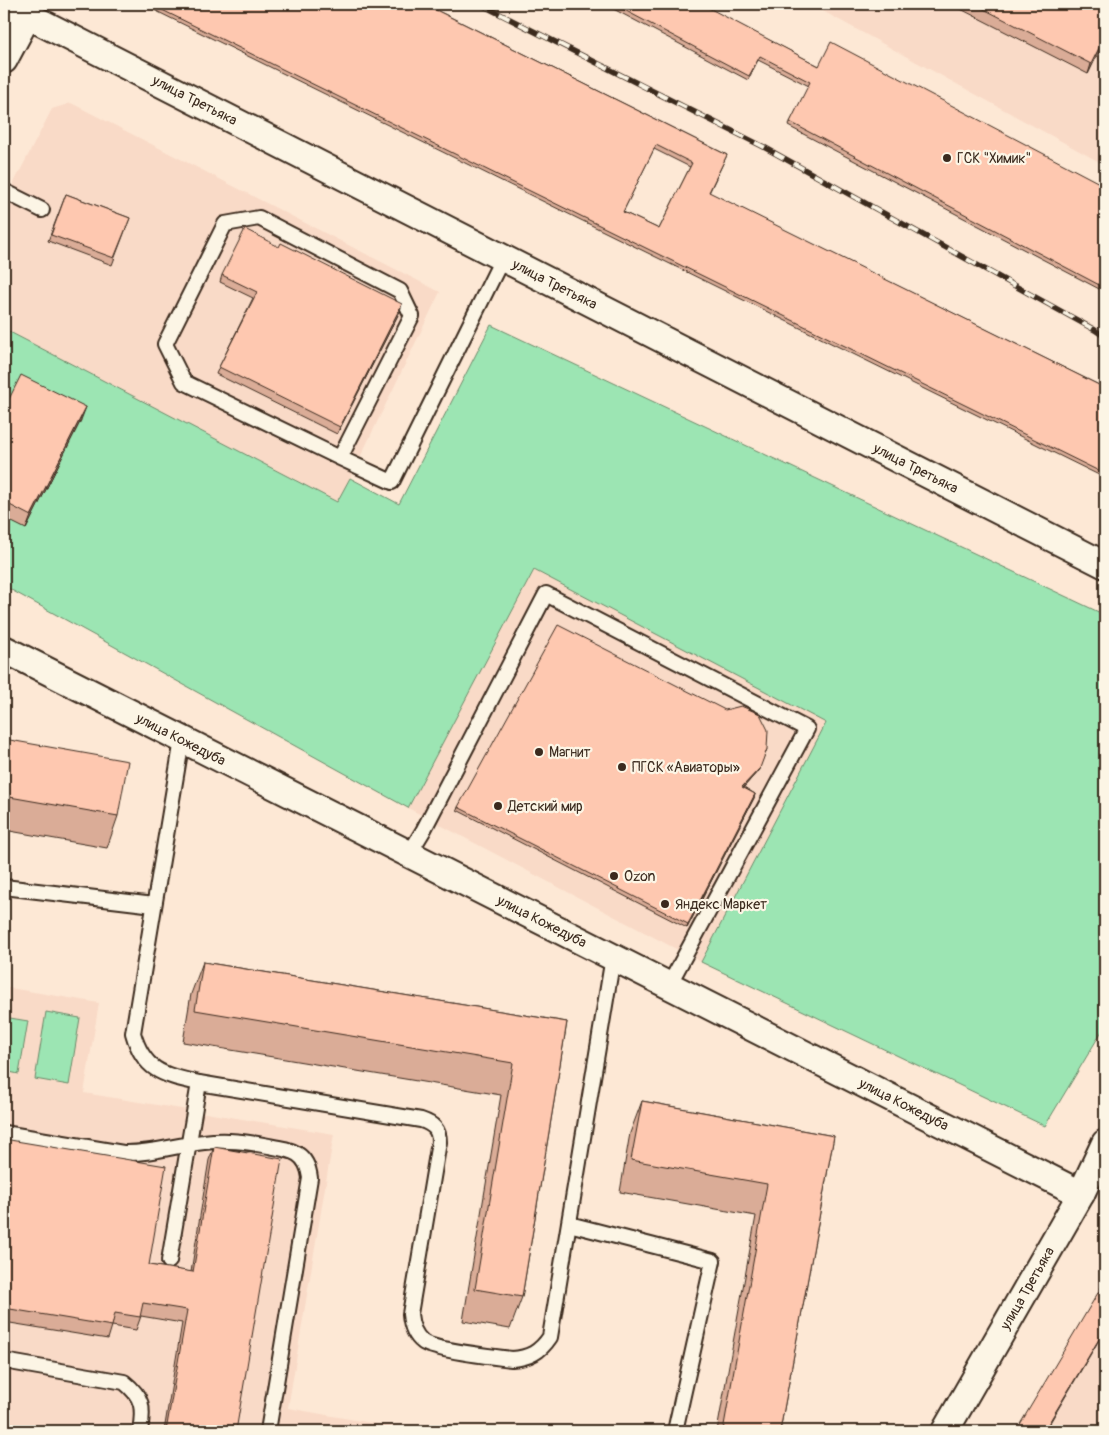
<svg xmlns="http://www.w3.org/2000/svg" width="1109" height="1435" font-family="Pangolin,sans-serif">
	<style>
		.built { fill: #f9dac7 }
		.green { fill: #9ce5b3; stroke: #6c8868 }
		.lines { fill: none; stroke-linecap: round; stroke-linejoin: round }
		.lane-casing { stroke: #3b2a1e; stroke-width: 18 }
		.street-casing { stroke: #3b2a1e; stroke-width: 30 }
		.lane { stroke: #fcf5e5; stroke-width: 14 }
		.street { stroke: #fcf5e5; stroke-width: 26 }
		.rail-casing { stroke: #3b2a1e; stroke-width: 5.5 }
		.rail { stroke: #fcf5e5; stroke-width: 4; stroke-dasharray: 11; stroke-linecap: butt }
		.wall { fill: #daac97; stroke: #3b2a1e; fill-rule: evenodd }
		.shaded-wall { fill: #b28c7b; stroke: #3b2a1e }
		.building { fill: #fec8b0; stroke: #3b2a1e; fill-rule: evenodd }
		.poi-dot { fill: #3b2a1e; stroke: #fcf5e5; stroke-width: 2 }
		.labels { text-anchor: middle; stroke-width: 4.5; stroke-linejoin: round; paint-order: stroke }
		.street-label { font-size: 14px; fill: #3b2a1e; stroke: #fcf5e5 }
		.poi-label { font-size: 14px; fill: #3b2a1e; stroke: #fcf5e5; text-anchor: start }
	</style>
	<rect width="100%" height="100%" fill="#fde8d5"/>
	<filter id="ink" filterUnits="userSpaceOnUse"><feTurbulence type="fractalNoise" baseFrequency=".02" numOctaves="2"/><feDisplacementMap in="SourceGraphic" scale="10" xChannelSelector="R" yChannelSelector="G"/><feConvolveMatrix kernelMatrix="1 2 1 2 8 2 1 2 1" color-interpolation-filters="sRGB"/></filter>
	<g filter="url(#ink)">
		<!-- built -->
		<g class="built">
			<path d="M810,4H1105V165Z"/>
			<path d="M71,103L440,292L338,503L4,329V202L52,109Z"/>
			<path d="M534,570L826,723L701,962L408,808Z"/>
			<path d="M4,987L99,1003L84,1093L334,1134L288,1408L416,1431H4Z"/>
			<path d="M1105,1304V1431H1029Z"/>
		</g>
		<!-- green -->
		<g class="green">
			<path d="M491,325L1105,615V1026L1045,1126L701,962L826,723L534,570L408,808L4,586V329L337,502L350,478L399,504Z"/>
			<path d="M46,1012L80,1018L69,1085L35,1079Z"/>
			<path d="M4,1017L28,1021L19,1074L4,1071Z"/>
		</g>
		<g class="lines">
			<defs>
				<g id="lane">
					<path d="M4,191L42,210"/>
					<path d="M340,458L412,316L400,291L259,218L225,224L165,344L184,382L340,458L392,482L503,257"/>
					<path d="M182,740L133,1033C144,1072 164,1075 199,1083L421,1120C433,1124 439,1129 439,1142L410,1314C411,1325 414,1335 423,1342C434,1350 494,1357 512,1359C529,1358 540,1352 550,1337L613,957"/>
					<path d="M409,854L423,831L546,594L807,729L669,985"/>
					<path d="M4,887L154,905"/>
					<path d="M4,1133L123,1153C152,1154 176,1145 204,1142C226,1139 247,1142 269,1146C292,1150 307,1152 310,1178L268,1431"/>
					<path d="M569,1224L713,1261L675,1431"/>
					<path d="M169,1261L199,1083"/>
					<path d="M4,1361L124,1382C143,1397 144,1408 140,1431"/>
				</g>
				<g id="street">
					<path d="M5,4L1105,565"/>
					<path d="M4,60L28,15"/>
					<path d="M4,649L1081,1194"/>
					<path d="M945,1431L1081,1194L1105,1143"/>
				</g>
			</defs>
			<!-- lane casing -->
			<use href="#lane" class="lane-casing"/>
			<!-- street casing -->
			<use href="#street" class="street-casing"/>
			<!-- lane -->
			<use href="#lane" class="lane"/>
			<!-- street -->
			<use href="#street" class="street"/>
			<defs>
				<path id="rail" d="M480,4L762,146L1095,330L1105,337"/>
			</defs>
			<!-- rail casing -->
			<use href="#rail" class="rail-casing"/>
			<!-- rail -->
			<use href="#rail" class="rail"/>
		</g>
		<!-- wall -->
		<g class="wall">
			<path d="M142,4H424L727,155L709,193L1105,388V478ZM654,149L690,167L659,229L623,212Z"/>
			<path d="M604,4H709L707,8L819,66L1105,186V292L788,126L809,86L758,60L748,80Z"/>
			<path d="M951,4H1105V39L1088,74Z"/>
			<path d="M66,194L130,218L112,265L48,241Z"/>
			<path d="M279,247L400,311L337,434L216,374L219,367L253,298L220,282L222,275Z"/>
			<path d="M4,409L81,420L26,529L4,518Z"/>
			<path d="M4,739L118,816L107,848L4,830Z"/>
			<path d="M767,749L758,771L744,787L755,794L754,798L687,928L457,810L458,807Z"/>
			<path d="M203,962L567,1022L522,1297L510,1329L463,1321L501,1095L183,1042L191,994Z"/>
			<path d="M642,1101L834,1136L780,1431H717L756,1216L620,1192L630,1133Z"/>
			<path d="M4,1139L149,1265L191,1272L209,1160L214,1147L236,1431H164L182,1323L141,1316L136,1330L112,1326L108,1339L4,1322Z"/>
		</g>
		<!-- shaded-wall -->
		<g class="shaded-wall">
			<path d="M1105,36V39L1088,74L1091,64Z"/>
			<path d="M402,304L400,311L337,434L340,427Z"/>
			<path d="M86,407L81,420L26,529L31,516Z"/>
			<path d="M760,768L758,771L741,790L742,787Z"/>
			<path d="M755,794L754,798L687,928L688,924Z"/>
			<path d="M1105,1329V1330L1045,1431H1044Z"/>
		</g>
		<!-- building -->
		<g class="building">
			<path d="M150,4H424L727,155L709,192L1105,388V474ZM656,145L692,163L659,229L623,212Z"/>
			<path d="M613,4H709L707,7L819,66L831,42L1105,186V288L790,122L810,82L760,56L749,76Z"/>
			<path d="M974,4H1105V36L1091,64Z"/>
			<path d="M66,194L130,218L114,258L51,235Z"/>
			<path d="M245,229L279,247L281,243L402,304L340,427L219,367L257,292L222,275Z"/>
			<path d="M21,375L86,407L31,516L4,502V409Z"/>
			<path d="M558,625L725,710L741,706L760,714L768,730L767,749L760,768L742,787L755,794L688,924L458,807Z"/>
			<path d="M4,739L128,761L118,816L4,796Z"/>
			<path d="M203,962L567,1022L522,1297L475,1289L513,1063L195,1010Z"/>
			<path d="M642,1101L834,1136L780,1431H723L767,1184L631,1160Z"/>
			<path d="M4,1139L166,1166L149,1265L193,1272L214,1147L282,1159L236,1431H166L187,1310L143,1303L140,1317L115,1313L112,1326L4,1308Z"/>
			<path d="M1105,1281V1329L1044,1431H1016Z"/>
			<path d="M1105,1420V1431H1099Z"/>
		</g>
	</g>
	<!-- markers -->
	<g class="poi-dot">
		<circle cx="947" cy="158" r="5"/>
		<circle cx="539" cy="752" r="5"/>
		<circle cx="622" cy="767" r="5"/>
		<circle cx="498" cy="806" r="5"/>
		<circle cx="614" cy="876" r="5"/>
		<circle cx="665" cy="904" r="5"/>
	</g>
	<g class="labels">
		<!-- street labels -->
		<g class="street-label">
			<text transform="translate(195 100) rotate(27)" y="5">улица Третьяка</text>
			<text transform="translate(555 284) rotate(27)" y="5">улица Третьяка</text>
			<text transform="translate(916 468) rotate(27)" y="5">улица Третьяка</text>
			<text transform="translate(181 739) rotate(27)" y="5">улица Кожедуба</text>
			<text transform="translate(542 921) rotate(27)" y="5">улица Кожедуба</text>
			<text transform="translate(904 1104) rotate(27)" y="5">улица Кожедуба</text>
			<text transform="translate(1027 1288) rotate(-60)" y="5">улица Третьяка</text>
		</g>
		<!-- poi labels -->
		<g class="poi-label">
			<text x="957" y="163">ГСК "Химик"</text>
			<text x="549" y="757">Магнит</text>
			<text x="632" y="772">ПГСК «Авиаторы»</text>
			<text x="508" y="811">Детский мир</text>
			<text x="624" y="881">Ozon</text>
			<text x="675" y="909">Яндекс Маркет</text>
		</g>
	</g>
	<!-- margin -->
	<rect width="1109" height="1435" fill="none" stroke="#fcf5e5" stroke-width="20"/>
	<rect x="10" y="10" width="1089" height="1415" fill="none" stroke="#3b2a1e" stroke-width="2" filter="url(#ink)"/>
</svg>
